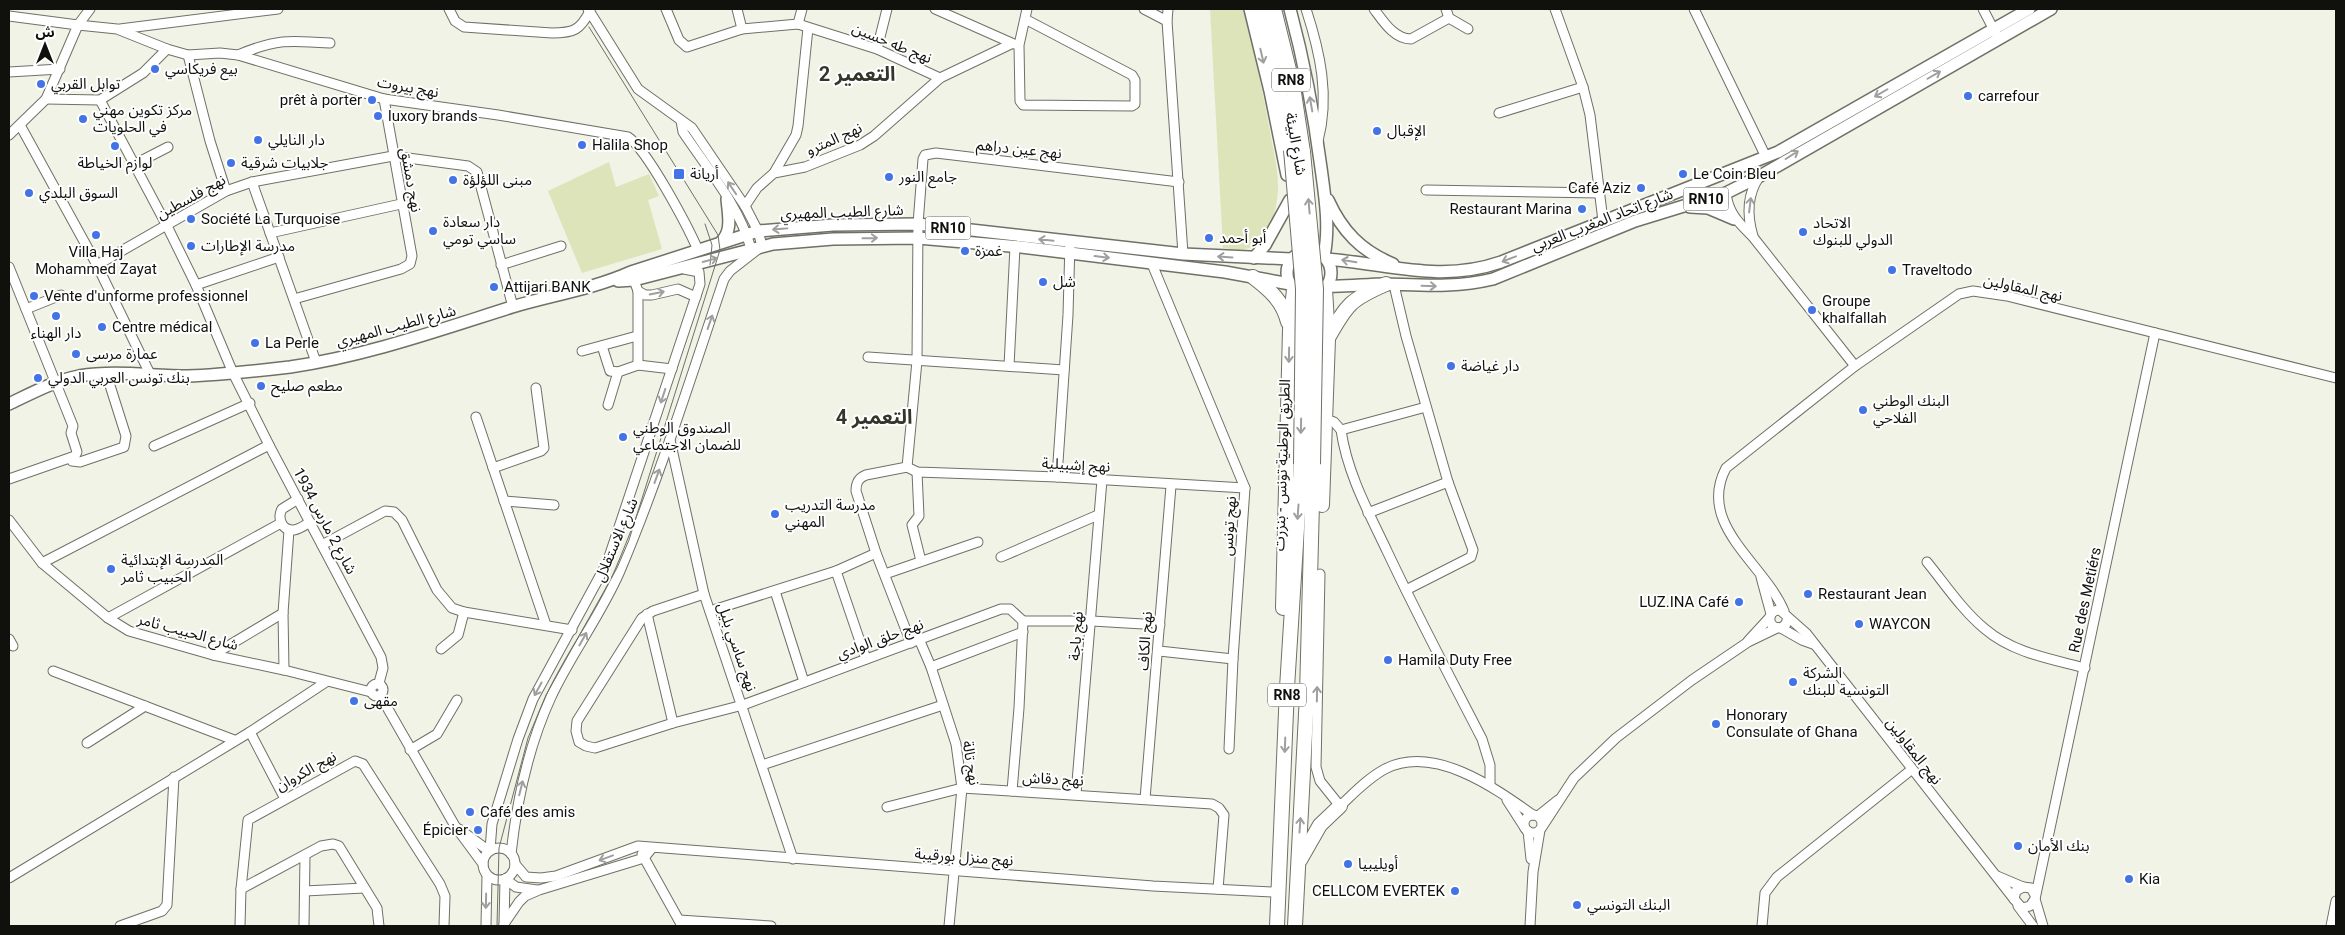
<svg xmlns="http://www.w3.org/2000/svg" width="2345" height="935" font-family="Roboto,'Noto Sans Arabic',sans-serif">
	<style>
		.green { fill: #dee4ba }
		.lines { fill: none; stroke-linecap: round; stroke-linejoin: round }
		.minor-casing { stroke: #6f7166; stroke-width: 11 }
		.major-casing { stroke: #6f7166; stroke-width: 14 }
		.highway-casing { stroke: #6f7166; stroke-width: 16 }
		.minor { stroke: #fff; stroke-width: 9 }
		.major { stroke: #fff; stroke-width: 11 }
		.highway { stroke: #fff; stroke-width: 14 }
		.tram { stroke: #707169; stroke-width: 1 }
		.highway-bridge-casing { stroke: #6f7166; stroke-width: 16; stroke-linecap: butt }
		.highway-bridge { stroke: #fff; stroke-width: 14 }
		.oneway { stroke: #9fa09e }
		.poi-dot { fill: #4373e4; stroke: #fff; stroke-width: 2 }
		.labels { text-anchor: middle; stroke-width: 4; stroke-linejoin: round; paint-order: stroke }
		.shield { fill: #fff; stroke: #585856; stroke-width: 1 }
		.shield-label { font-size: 14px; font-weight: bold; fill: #10110d }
		.street-label { font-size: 15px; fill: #10110d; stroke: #fff }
		.poi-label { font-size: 15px; fill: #10110d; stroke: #fff; text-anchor: start }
		.district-label { font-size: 20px; font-weight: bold; fill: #34352b; stroke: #fff }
	</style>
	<rect width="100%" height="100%" fill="#f1f3e6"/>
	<!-- green -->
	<g class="green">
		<path d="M1210,9H1243C1254,50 1263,91 1270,132C1273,149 1278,168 1278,185C1278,203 1273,230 1259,242C1248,252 1236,250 1223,248Z"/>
		<path d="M609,162L616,187L649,174L659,196L648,200L662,249L582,273L548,191Z"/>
	</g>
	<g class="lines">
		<defs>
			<g id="minor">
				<path d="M90,9L78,25L117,29L167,49L188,55L220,53L238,55L384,99L498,115L628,137C647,149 688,227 698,250"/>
				<path d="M449,9L455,21L464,27L552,33C574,33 580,30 590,11"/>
				<path d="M666,9L679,40L687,47L742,29L798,24L877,49L940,78"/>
				<path d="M737,9L742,29"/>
				<path d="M935,9L1014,44"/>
				<path d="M1144,9L1167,21"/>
				<path d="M1168,9L1167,21L1183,254"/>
				<path d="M1306,9C1320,52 1330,96 1318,141"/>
				<path d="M1374,9C1383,21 1394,39 1411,39L1449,18"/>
				<path d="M1446,9L1449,18L1468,29"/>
				<path d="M1555,9L1583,87L1590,115L1603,221"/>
				<path d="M1694,9L1766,157"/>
				<path d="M1983,9L1996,34"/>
				<path d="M9,16L78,25L46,99L9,135"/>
				<path d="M1025,19L1132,75L1135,80V104L1132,106L1023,105L1020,101L1019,45L1027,9"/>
				<path d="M798,24L802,9"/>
				<path d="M120,29L278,9"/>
				<path d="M877,49L887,9"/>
				<path d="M188,55L210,141L226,191"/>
				<path d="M238,55C276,39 289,40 330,43"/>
				<path d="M9,72L60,69"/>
				<path d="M46,99L100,100L143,73L167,49"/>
				<path d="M100,100L167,226L196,285L233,373L269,445L381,657L383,668L379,683"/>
				<path d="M1499,113L1583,87"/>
				<path d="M681,121L683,132C707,168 740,207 751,249"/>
				<path d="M20,125L97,265L150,374"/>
				<path d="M135,164L168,147"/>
				<path d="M774,173L796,135L798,126L808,28"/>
				<path d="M252,182L316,362"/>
				<path d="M1426,190L1600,193"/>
				<path d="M1726,193C1728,213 1739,223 1753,237L1855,366"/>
				<path d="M745,206L757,188L774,173L805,167L860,145L874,136L940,78L1011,44"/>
				<path d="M270,233L401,204"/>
				<path d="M1753,236C1747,216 1747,195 1759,177"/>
				<path d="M1152,264L1245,488L1233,659L1229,749"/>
				<path d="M97,265L226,191L252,182L393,156L468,166L477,172L513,307"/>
				<path d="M501,265L561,246"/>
				<path d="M9,267L73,426L71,433L77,452L75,456L9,479"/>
				<path d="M632,275L638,291L645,295H652L678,289L696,297"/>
				<path d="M196,285L279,257"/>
				<path d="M1394,285L1406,336L1448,482L1473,550L1471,557L1406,590"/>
				<path d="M638,291V365"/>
				<path d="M294,299L401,269L410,264L412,256L384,99"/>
				<path d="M26,309L61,295"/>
				<path d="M602,346L610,371L618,372L638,365L672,369"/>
				<path d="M582,351L637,336"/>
				<path d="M868,357L1064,370"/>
				<path d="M1009,366L1015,247"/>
				<path d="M608,405L618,372"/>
				<path d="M1426,407L1341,430C1347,473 1369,513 1387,551C1417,615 1450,677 1482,739L1490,765V785"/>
				<path d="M476,417L546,625"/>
				<path d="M1325,419L1334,422L1341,430"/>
				<path d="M670,440L704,594L793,859"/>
				<path d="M154,446L250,403"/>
				<path d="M71,458L72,461L80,462L124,447L126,436L106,373"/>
				<path d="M907,467L917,361L918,224L923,159L925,155L936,153L1179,182"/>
				<path d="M907,467L917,472L1057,477L1245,488"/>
				<path d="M907,467L866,475C858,478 856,483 856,491L876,553L911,643"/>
				<path d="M493,468L541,451L544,448L536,388"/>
				<path d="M917,472L919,516L912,525L921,561"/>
				<path d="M1057,477L1068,315L1070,242"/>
				<path d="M298,499L282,509C277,518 282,531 294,530C300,529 305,525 310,522"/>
				<path d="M504,501L554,505"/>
				<path d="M1368,513L1448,482"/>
				<path d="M9,520L42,563L108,618L129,631L213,655L284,670L371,692"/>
				<path d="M322,545L385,511L394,512L402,520L437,590L452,608L464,612L572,630"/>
				<path d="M1001,557L1098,515"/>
				<path d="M1927,562C1945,584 1962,610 1985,629C2013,653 2051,659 2085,668"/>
				<path d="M42,563L269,445"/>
				<path d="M836,571L866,659"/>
				<path d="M885,574L978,542"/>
				<path d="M1320,574L1316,767L1320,781L1340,806C1354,793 1368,778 1385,769C1434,744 1495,788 1533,815"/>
				<path d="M1761,577L1771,614"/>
				<path d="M775,591L804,682"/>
				<path d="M704,594L653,611L642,618L577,721L576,731L579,742L586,746L595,748L673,723L743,705L1001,609H1010L1023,621"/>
				<path d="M710,611L836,571L876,553"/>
				<path d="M1784,611C1764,563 1696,525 1726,468L1855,366L1959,294L1973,291L2007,296L2336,378"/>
				<path d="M647,614L673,723"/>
				<path d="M1788,617L1786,624L1781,628L1774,627C1766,620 1770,610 1780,610L1806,633L2014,899"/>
				<path d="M108,618L281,523"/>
				<path d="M1023,621H1092L1160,625"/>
				<path d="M1781,628L1802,640L1813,644"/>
				<path d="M9,639L13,646"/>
				<path d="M919,639L931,667L956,744L962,788L949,926"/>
				<path d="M1748,641L1770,617"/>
				<path d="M441,649L458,635L464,612"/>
				<path d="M1159,651L1233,659"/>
				<path d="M213,655L283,613"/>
				<path d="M931,667L1023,632"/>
				<path d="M284,670L283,613L289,530"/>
				<path d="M53,671L234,740"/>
				<circle cx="377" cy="690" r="6"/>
				<path d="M380,695L455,826L483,864"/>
				<path d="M250,732L285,799"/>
				<path d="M87,743L145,706"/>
				<path d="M410,750L437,734L457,700"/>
				<path d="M762,765L943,705"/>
				<path d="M1012,791L1019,708L1023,621"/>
				<path d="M1076,794L1102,480"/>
				<path d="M1145,799L1171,486"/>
				<path d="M1507,800L1525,828"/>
				<path d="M887,807L962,788L1212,804L1219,808L1224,815L1218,889"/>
				<circle cx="1533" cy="824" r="9"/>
				<path d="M1538,816L1558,800"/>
				<path d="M1542,827L1574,778L1616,738L1692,680L1748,642L1777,628"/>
				<path d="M459,829L489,851"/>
				<path d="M1528,831L1531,859"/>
				<circle cx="499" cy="864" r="16"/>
				<path d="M490,850L492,824L518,739L533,699L607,563L700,284L699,272L684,269"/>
				<path d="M511,854C517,799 528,747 551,697C571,654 601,615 620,571C660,476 691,377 724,279L730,271L762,246L758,231L745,206L692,128L638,89L588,9"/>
				<path d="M642,854L681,924"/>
				<path d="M515,864L526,877L541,878L556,876L638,846L1153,886L1274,892"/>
				<path d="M1997,876L2023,887"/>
				<path d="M9,878L250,732L326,682"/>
				<path d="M505,879L516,887L537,890"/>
				<path d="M241,889L321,846L333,844L339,846L377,908L379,926"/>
				<path d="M305,891L364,888"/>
				<path d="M2035,895L2031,888L2023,887L2016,891L2014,899L2022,908L2030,906L2035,899L2155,333"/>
				<path d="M2035,899L2043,926"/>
				<path d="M2018,906L2033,926"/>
				<path d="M679,920L771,926"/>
				<path d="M504,924L519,902L525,896L539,890L644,858L652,848"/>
				<path d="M504,924L505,879"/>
				<path d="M120,926L162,911L167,905L174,777"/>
				<path d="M240,926L241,889L248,820L355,761L363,764L440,884L445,896L444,926"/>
				<path d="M304,926L305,855"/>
				<path d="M486,926L487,875"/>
				<path d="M1530,926L1533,872L1540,830"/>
				<path d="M1762,926L1765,893L1777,877L1911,770"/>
				<path d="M2331,926L2336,901"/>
			</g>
			<g id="major">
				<path d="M1250,9L1270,91L1287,175"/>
				<path d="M1290,9C1304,61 1314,114 1321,168C1325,197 1330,227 1324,256"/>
				<path d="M1328,200C1342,231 1361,251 1393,264"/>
				<path d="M1690,207L1708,208L1734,219"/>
				<path d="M721,242C733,231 728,213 727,199"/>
				<circle cx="1309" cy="273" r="22"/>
				<path d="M1254,258L1265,245L1290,200"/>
				<path d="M1327,259C1389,264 1440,283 1501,262L1778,152L2029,9"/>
				<path d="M618,281L634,280L773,244L833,239L918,238L1021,247L1225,272L1290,284"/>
				<path d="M1328,286C1347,287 1366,284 1385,284C1423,285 1455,288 1493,279L1635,221L1726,193L1760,176L2051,9"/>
				<path d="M9,404C32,393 54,381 79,376C115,370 151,376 188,376C222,375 256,371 290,367C366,356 439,330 512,307C552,295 593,289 631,272L758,231L833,225L918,224L1183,254L1291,259"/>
			</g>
			<g id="highway">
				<path d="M1261,9L1279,86L1291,150"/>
				<path d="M1274,9L1293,86L1303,152"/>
				<path d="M1253,277C1270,290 1283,301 1288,322"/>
				<path d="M1328,338C1347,304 1351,299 1386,284"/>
				<path d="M1322,505L1328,339L1325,289"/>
				<path d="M1283,608L1290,330L1294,289"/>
				<path d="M1300,860L1320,825L1340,806"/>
				<path d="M1277,926L1287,688L1301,464"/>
				<path d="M1295,926L1307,695L1313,464"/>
			</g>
		</defs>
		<!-- minor casing -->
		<use href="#minor" class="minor-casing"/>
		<!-- major casing -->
		<use href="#major" class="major-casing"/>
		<!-- highway casing -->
		<use href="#highway" class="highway-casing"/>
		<!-- minor -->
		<use href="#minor" class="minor"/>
		<!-- major -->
		<use href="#major" class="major"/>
		<!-- highway -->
		<use href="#highway" class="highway"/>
		<!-- tram -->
		<g class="tram">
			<path d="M705,224L712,245L710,265"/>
			<path d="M497,926L499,848L528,738L546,695L617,568L629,540L720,250L718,235L589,27"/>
		</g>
		<defs>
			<g id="highway-bridge">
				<path d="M1291,150L1303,289L1301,464"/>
				<path d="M1303,152L1316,289L1313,464"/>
			</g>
		</defs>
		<!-- highway-bridge casing -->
		<use href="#highway-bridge" class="highway-bridge-casing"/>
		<!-- highway-bridge -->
		<use href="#highway-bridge" class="highway-bridge"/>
	</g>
	<!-- one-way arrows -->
	<defs><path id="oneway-shaft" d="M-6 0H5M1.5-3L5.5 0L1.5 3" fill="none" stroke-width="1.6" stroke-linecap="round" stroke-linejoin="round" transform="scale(1.25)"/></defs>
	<g class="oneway">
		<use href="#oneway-shaft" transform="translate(1262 56) rotate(77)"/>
		<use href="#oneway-shaft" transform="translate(1934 75) rotate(-30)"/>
		<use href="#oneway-shaft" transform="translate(1881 93) rotate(150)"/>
		<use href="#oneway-shaft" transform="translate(1311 104) rotate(-100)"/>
		<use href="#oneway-shaft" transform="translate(1792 155) rotate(-32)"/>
		<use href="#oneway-shaft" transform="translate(732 188) rotate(-124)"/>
		<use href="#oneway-shaft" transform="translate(1750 205) rotate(-83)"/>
		<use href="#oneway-shaft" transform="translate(1309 206) rotate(-95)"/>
		<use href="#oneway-shaft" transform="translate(780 229) rotate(175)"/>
		<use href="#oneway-shaft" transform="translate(870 238) rotate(-1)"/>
		<use href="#oneway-shaft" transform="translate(1046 240) rotate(-174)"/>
		<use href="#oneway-shaft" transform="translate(1102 257) rotate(7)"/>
		<use href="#oneway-shaft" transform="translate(1225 257) rotate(-176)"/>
		<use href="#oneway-shaft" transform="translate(1509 259) rotate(159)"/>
		<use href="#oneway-shaft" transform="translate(710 260) rotate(-15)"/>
		<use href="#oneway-shaft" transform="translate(1349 261) rotate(-171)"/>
		<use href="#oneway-shaft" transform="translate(1429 286) rotate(2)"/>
		<use href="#oneway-shaft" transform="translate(657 293) rotate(-11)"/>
		<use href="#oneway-shaft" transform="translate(710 322) rotate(-71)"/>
		<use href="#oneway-shaft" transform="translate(1289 355) rotate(91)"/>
		<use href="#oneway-shaft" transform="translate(663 396) rotate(108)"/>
		<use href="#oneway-shaft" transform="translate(1301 426) rotate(91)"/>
		<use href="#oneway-shaft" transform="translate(657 476) rotate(-70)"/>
		<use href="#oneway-shaft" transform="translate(1298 512) rotate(94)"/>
		<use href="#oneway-shaft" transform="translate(583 639) rotate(-61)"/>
		<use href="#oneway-shaft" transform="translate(538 689) rotate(119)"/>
		<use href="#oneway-shaft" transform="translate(1317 694) rotate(-89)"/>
		<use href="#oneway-shaft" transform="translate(1285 745) rotate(92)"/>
		<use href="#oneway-shaft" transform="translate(521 788) rotate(-76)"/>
		<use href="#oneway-shaft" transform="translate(1300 825) rotate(-86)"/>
		<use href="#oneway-shaft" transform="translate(606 858) rotate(160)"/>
		<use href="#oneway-shaft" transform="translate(486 901) rotate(91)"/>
	</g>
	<!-- markers -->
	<g class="poi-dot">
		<circle cx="155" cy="69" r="5"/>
		<circle cx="41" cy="84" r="5"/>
		<circle cx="1968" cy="96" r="5"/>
		<circle cx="372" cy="100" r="5"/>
		<circle cx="378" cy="116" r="5"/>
		<circle cx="83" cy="119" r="5"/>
		<circle cx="1377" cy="131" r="5"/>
		<circle cx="258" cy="140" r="5"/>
		<circle cx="582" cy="145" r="5"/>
		<circle cx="115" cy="146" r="5"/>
		<circle cx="231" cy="163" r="5"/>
		<rect x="673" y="168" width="12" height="12" rx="2.5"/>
		<circle cx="1683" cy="174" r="5"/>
		<circle cx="889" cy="177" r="5"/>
		<circle cx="453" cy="180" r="5"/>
		<circle cx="1641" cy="188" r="5"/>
		<circle cx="29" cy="193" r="5"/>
		<circle cx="1582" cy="209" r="5"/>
		<circle cx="191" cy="219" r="5"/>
		<circle cx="433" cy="231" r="5"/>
		<circle cx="1803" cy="232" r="5"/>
		<circle cx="96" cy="235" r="5"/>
		<circle cx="1209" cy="238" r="5"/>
		<circle cx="191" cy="246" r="5"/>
		<circle cx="965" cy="251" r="5"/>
		<circle cx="1892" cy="270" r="5"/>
		<circle cx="1043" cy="282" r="5"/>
		<circle cx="494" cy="287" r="5"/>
		<circle cx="34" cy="296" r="5"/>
		<circle cx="1812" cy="310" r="5"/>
		<circle cx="56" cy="316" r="5"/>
		<circle cx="102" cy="327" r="5"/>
		<circle cx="255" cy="343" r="5"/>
		<circle cx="76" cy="354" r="5"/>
		<circle cx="1451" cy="366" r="5"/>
		<circle cx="38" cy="378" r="5"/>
		<circle cx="261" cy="386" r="5"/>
		<circle cx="1863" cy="410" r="5"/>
		<circle cx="623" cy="437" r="5"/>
		<circle cx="775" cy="514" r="5"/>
		<circle cx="111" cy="569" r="5"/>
		<circle cx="1808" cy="594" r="5"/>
		<circle cx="1739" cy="602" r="5"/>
		<circle cx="1859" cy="624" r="5"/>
		<circle cx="1388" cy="660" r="5"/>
		<circle cx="1793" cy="682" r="5"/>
		<circle cx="354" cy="701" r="5"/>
		<circle cx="1716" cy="724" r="5"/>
		<circle cx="470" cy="812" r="5"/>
		<circle cx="478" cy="830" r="5"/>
		<circle cx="2018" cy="846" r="5"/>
		<circle cx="1348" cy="864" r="5"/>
		<circle cx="2129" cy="879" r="5"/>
		<circle cx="1455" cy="891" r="5"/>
		<circle cx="1577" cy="905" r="5"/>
	</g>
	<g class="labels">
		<!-- shield labels -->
		<g class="shield">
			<rect x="1272" y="68.5" width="38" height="23" rx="4"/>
			<rect x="1683.5" y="187.5" width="45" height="23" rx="4"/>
			<rect x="925.5" y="216.5" width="45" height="23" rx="4"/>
			<rect x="1268" y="683.5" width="38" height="23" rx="4"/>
		</g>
		<g class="shield-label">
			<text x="1291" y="85">RN8</text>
			<text x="1706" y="204">RN10</text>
			<text x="948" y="233">RN10</text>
			<text x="1287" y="700">RN8</text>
		</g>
		<!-- street labels -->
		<g class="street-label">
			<text transform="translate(892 43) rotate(22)" y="5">نهج طه حسين</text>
			<text transform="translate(408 87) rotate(10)" y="5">نهج بيروت</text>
			<text transform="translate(834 139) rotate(-24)" y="5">نهج المترو</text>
			<text transform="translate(1296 144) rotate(80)" y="5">شارع البيئة</text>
			<text transform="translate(1019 149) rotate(6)" y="5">نهج عين دراهم</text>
			<text transform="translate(411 180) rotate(80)" y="5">نهج دمشق</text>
			<text transform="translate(191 197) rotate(-29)" y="5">نهج فلسطين</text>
			<text transform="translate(842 212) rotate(-2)" y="5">شارع الطيب المهيري</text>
			<text transform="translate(1602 220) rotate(-21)" y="5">شارع اتحاد المغرب العربي</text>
			<text transform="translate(2023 288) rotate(12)" y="5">نهج المقاولين</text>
			<text transform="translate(396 326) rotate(-15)" y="5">شارع الطيب المهيري</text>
			<text transform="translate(1076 465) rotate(3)" y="5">نهج إشبيلية</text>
			<text transform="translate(1282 465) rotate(-88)" y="5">الطريق الوطنية تونس - بنزرت</text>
			<text transform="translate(325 521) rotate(62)" y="5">شارع 2 مارس 1934</text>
			<text transform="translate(1229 526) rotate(-86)" y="5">نهج تونس</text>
			<text transform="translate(616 540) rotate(-67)" y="5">شارع الاستقلال</text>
			<text transform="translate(2085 600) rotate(-78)" y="5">Rue des Metiérs</text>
			<text transform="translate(188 632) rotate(15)" y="5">شارع الحبيب ثامر</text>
			<text transform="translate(1076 636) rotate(-86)" y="5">نهج باجة</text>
			<text transform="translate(880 639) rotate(-20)" y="5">نهج حلق الوادي</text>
			<text transform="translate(1145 641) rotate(-86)" y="5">نهج الكاف</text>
			<text transform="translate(737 647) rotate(71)" y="5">نهج ساسي بليل</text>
			<text transform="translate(1914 751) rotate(52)" y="5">نهج المقاولين</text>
			<text transform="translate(971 763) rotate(81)" y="5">نهج تالة</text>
			<text transform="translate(306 771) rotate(-29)" y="5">نهج الكروان</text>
			<text transform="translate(1053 779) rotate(3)" y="5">نهج دقاش</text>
			<text transform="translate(964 857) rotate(4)" y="5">نهج منزل بورقيبة</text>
		</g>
		<!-- poi labels -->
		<g class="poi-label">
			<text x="165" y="74">بيع فريكاسي</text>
			<text x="51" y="89">توابل القربي</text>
			<text x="1978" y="101">carrefour</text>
			<text x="362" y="105" text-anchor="end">prêt à porter</text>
			<text x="93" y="115">مركز تكوين مهني<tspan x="93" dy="17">في الحلويات</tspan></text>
			<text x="388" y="121">luxory brands</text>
			<text x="1387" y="136">الإقبال</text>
			<text x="268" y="145">دار النايلي</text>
			<text x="592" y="150">Halila Shop</text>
			<text x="115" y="168" text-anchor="middle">لوازم الخياطة</text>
			<text x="241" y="168">جلابيات شرقية</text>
			<text x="690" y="179">أريانة</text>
			<text x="1693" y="179">Le Coin Bleu</text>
			<text x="899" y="182">جامع النور</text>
			<text x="463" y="185">مبنى اللؤلؤة</text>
			<text x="1631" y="193" text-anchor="end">Café Aziz</text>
			<text x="39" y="198">السوق البلدي</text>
			<text x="1572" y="214" text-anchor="end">Restaurant Marina</text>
			<text x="201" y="224">Société La Turquoise</text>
			<text x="443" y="227">دار سعادة<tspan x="443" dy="17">ساسي تومي</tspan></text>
			<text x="1813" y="228">الاتحاد<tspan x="1813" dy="17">الدولي للبنوك</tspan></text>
			<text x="1219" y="243">أبو أحمد</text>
			<text x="201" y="251">مدرسة الإطارات</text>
			<text x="975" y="256">غمزة</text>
			<text x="96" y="257" text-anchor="middle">Villa Haj<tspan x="96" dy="17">Mohammed Zayat</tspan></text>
			<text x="1902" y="275">Traveltodo</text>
			<text x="1053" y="287">شل</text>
			<text x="504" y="292">Attijari BANK</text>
			<text x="44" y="301">Vente d'unforme professionnel</text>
			<text x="1822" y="306">Groupe<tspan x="1822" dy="17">khalfallah</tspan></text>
			<text x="112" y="332">Centre médical</text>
			<text x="56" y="338" text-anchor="middle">دار الهناء</text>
			<text x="265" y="348">La Perle</text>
			<text x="86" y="359">عمارة مرسى</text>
			<text x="1461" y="371">دار غياضة</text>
			<text x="48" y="383">بنك تونس العربي الدولي</text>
			<text x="271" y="391">مطعم صليح</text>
			<text x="1873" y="406">البنك الوطني<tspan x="1873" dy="17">الفلاحي</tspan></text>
			<text x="633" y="433">الصندوق الوطني<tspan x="633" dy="17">للضمان الاجتماعي</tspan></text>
			<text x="785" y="510">مدرسة التدريب<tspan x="785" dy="17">المهني</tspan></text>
			<text x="121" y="565">المدرسة الإبتدائية<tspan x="121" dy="17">الحبيب ثامر</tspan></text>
			<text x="1818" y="599">Restaurant Jean</text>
			<text x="1729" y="607" text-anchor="end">LUZ.INA Café</text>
			<text x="1869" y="629">WAYCON</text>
			<text x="1398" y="665">Hamila Duty Free</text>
			<text x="1803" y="678">الشركة<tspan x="1803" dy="17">التونسية للبنك</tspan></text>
			<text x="364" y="706">مقهى</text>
			<text x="1726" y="720">Honorary<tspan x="1726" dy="17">Consulate of Ghana</tspan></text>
			<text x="480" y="817">Café des amis</text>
			<text x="468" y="835" text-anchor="end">Épicier</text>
			<text x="2028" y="851">بنك الأمان</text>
			<text x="1358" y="869">أويليبيا</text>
			<text x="2139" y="884">Kia</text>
			<text x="1445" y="896" text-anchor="end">CELLCOM EVERTEK</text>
			<text x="1587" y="910">البنك التونسي</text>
		</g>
		<!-- district labels -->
		<g class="district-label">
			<text x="857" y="81">التعمير 2</text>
			<text x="874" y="424">التعمير 4</text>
		</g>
	</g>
	<!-- border -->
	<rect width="2345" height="935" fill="none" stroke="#10110d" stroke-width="20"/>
	<!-- north arrow -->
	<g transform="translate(45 45)" stroke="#ffffff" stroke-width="4" paint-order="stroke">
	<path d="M0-4L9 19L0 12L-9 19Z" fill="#10110d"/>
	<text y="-8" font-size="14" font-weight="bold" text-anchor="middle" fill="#10110d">ش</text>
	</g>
</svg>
